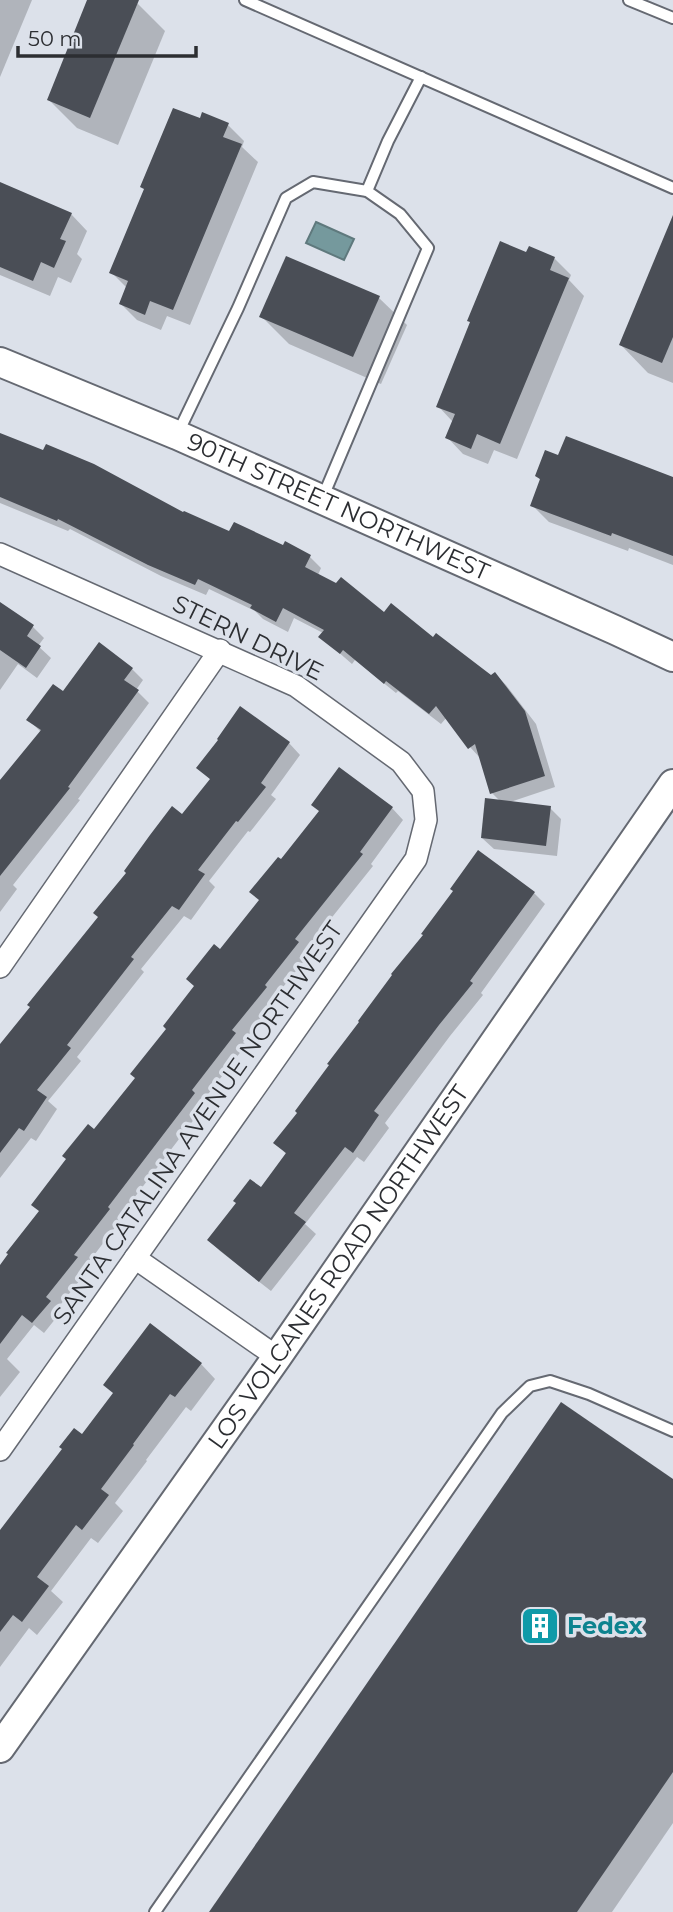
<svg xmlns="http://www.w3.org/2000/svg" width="673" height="1912" font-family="Montserrat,sans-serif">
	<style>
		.water { fill: #75999d; stroke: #5f797d; stroke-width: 2 }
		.shadow { fill: #0003 }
		.building { fill: #4a4e56 }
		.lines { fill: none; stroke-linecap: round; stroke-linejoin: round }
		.service-casing { stroke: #656972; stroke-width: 14 }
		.minor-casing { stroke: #656972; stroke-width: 24 }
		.tertiary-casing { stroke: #656972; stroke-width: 32 }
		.service { stroke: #fff; stroke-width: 10 }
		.minor { stroke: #fff; stroke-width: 21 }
		.tertiary { stroke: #fff; stroke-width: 28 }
		.labels { text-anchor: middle; stroke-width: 7; stroke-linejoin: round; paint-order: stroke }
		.street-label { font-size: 24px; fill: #2c2e32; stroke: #dce1ea }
		.culture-label { font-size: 24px; font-weight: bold; fill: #0d838f; stroke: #dce1ea; text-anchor: start }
	</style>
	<rect width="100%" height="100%" fill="#dce1ea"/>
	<!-- water -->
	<path class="water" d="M316,222L354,239L344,260L306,243Z"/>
	<!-- shadow -->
	<g class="shadow">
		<path d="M0,0H32L0,77Z"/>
		<path d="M89,0H130L137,3L165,31L118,145L77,128L49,100Z"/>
		<path d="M201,120L228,125L244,141L242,147L258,162L190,325L167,316L161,330L137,320L121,304L127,288L111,272Z"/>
		<path d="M0,184L71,214L87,231L77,254L82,259L71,283L58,277L50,296L0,275Z"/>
		<path d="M673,233V383L648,373L621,345Z"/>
		<path d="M527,254L554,258L571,275L569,280L584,296L517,459L494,450L488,464L463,454L447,437L453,422L438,406Z"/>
		<path d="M379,298L407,325L381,384L289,344L261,316Z"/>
		<path d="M0,435L230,534L284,547L285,544L310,557L321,568L318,575L384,614L433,640L491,677L495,674L506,685L536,724L555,787L507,803L550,808L561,819L557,856L494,849L482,838L501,802L492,793L481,759L470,747L447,717L441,724L398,691L396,693L355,660L352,664L321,637L323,633L294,618L288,632L263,619L255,611L209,589L206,595L161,576L70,529L68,531L0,503Z"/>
		<path d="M559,457L673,479V565L629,548L628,551L549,522L532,505L541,481L537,476Z"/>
		<path d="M0,604L33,627L44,638L38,646L51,658L37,678L18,664L0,690Z"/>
		<path d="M99,645L132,669L143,680L136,690L149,703L78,799L80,800L13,885L17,889L0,912V779L2,781L41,732L29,720L63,694Z"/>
		<path d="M240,709L289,743L300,755L271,795L276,799L250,832L248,831L209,881L215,887L191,920L184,916L141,969L144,972L77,1057L81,1061L48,1101L57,1109L36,1141L31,1138L0,1178V1051L211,780L198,768L220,740Z"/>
		<path d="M339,769L392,808L403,820L371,864L373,866L305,951L309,955L275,997L277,1000L243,1042L246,1045L202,1102L205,1105L118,1219L120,1221L85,1267L88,1270L57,1309L60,1313L44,1333L34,1325L7,1359L20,1372L0,1397V1267L41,1212L94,1131L137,1079L220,951L261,901L281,862L320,812Z"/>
		<path d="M534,893L545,904L481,993L483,995L450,1036L385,1123L389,1128L364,1162L357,1157L305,1224L316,1234L271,1291L220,1251L209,1240L261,1189L287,1155L276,1143Z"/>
		<path d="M201,1364L215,1379L191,1411L186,1407L146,1460L147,1461L115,1503L123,1511L98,1543L91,1538L51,1591L63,1602L37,1635L29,1628L0,1667V1533L82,1437Z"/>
		<path d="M673,1481V1823L612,1912H212Z"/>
	</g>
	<!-- building -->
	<g class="building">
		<path d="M87,0H139L90,118L47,100Z"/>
		<path d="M173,108L200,118L202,112L229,123L223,137L242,144L173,310L150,301L145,315L119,304L128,281L109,273L144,189L140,187Z"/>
		<path d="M0,182L72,213L60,239L66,241L54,268L41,262L33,281L0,267Z"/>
		<path d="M673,215V337L662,363L619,345Z"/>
		<path d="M500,241L526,252L529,246L555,257L550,270L569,278L500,444L477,434L471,449L445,438L455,414L436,407L470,322L467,321Z"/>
		<path d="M286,256L380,296L353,357L259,317Z"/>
		<path d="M0,433L43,450L46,444L94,464L183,512L184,511L229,531L234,522L283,545L285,541L311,555L305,567L336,583L341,577L384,612L391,603L433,637L436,633L491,675L495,672L525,711L545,776L490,794L475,744L468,749L436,706L429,714L386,681L384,684L343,650L340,654L318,637L324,630L283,608L276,622L250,608L252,605L198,579L195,585L148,565L58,519L57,521L0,497Z"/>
		<path d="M566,436L673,477V556L612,533L611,536L530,506L540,479L535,476L545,450L558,455Z"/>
		<path d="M0,602L34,625L27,636L41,646L26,668L0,650Z"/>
		<path d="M99,642L133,668L124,680L139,690L68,787L70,788L0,876V780L41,730L26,720L53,684L63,691Z"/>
		<path d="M240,706L290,742L261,783L266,787L238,822L236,821L198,870L205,874L179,910L172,906L131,957L134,959L67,1045L71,1048L37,1090L47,1097L24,1131L19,1128L0,1153V1044L30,1007L27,1005L98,917L93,913L126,873L124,871L150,835L172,806L182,814L210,779L196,768L218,740L217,739Z"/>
		<path d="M339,767L393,807L360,852L363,854L295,939L299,942L265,985L267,987L232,1030L236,1033L192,1090L195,1093L108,1207L110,1209L74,1255L78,1257L46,1297L51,1301L32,1323L22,1315L0,1344V1265L8,1254L6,1253L39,1211L31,1205L66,1159L62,1156L88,1124L94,1129L135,1078L130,1074L166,1029L163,1026L194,986L186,979L214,944L220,949L259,900L249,892L278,857L281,859L319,811L311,805Z"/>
		<path d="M485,798L551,806L546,846L481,838Z"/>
		<path d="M478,850L535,892L470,981L473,983L439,1025L374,1111L379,1115L353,1153L345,1147L294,1213L306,1222L259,1282L207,1240L236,1203L233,1201L250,1179L261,1187L286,1153L273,1143L297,1113L295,1111L329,1065L327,1064L359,1022L358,1021L392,975L391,974L423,935L421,934L453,891L450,889Z"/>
		<path d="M150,1323L202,1363L175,1397L170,1394L133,1444L134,1445L101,1489L109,1495L82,1530L76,1525L37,1577L49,1586L22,1622L13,1615L0,1632V1530L62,1449L59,1447L74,1428L82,1434L113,1393L103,1385Z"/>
		<path d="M561,1402L673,1479V1772L577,1912H209Z"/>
	</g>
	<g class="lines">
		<defs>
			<g id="service">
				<path d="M245,0L673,188"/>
				<path d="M629,0L673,18"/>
				<path d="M367,191L388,141L421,77"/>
				<path d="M177,435L238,308L286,198L313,182L367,191L400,214L428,248L322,499"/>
				<path d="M155,1912L502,1413L530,1386L550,1381L589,1394L673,1431"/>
			</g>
			<g id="minor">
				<path d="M0,554L296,686L401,762L423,791L426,820L416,859L0,1450"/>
				<path d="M0,967L220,650"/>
				<path d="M135,1258L277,1357"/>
			</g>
			<g id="tertiary">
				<path id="s1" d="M0,362L177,435L615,630L673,657"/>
				<path id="s2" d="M0,1748L277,1357L673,784"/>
			</g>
		</defs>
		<!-- service casing -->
		<use href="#service" class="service-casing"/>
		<!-- minor casing -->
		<use href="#minor" class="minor-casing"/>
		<!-- tertiary casing -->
		<use href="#tertiary" class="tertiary-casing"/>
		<!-- service -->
		<use href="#service" class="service"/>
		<!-- minor -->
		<use href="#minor" class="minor"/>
		<!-- tertiary -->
		<use href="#tertiary" class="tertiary"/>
	</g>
	<!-- icons -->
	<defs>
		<symbol id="building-square" viewBox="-11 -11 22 22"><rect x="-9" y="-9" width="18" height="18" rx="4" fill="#0f9aa8" stroke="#dce1ea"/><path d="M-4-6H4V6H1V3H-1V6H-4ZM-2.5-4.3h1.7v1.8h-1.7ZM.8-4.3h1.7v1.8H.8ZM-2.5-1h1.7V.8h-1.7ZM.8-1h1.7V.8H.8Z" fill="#fff"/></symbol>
	</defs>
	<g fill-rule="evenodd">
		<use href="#building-square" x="518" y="1604" width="44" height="44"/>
	</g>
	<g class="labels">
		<!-- street labels -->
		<g class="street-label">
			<text dy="8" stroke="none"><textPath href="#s1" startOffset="368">90TH STREET NORTHWEST</textPath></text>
			<text transform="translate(248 638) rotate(26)" y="8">STERN DRIVE</text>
			<text transform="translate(198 1123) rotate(-55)" y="8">SANTA CATALINA AVENUE NORTHWEST</text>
			<text dy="8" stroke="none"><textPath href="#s2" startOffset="588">LOS VOLCANES ROAD NORTHWEST</textPath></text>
		</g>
		<!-- culture labels -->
		<g class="culture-label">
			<text x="567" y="1634">Fedex</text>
		</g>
	</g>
	<!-- scale -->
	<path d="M18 46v10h178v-10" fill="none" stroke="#2c2e32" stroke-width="3.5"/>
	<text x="28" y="46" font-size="21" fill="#2c2e32" stroke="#dce1ea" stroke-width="5" paint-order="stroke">50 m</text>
</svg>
